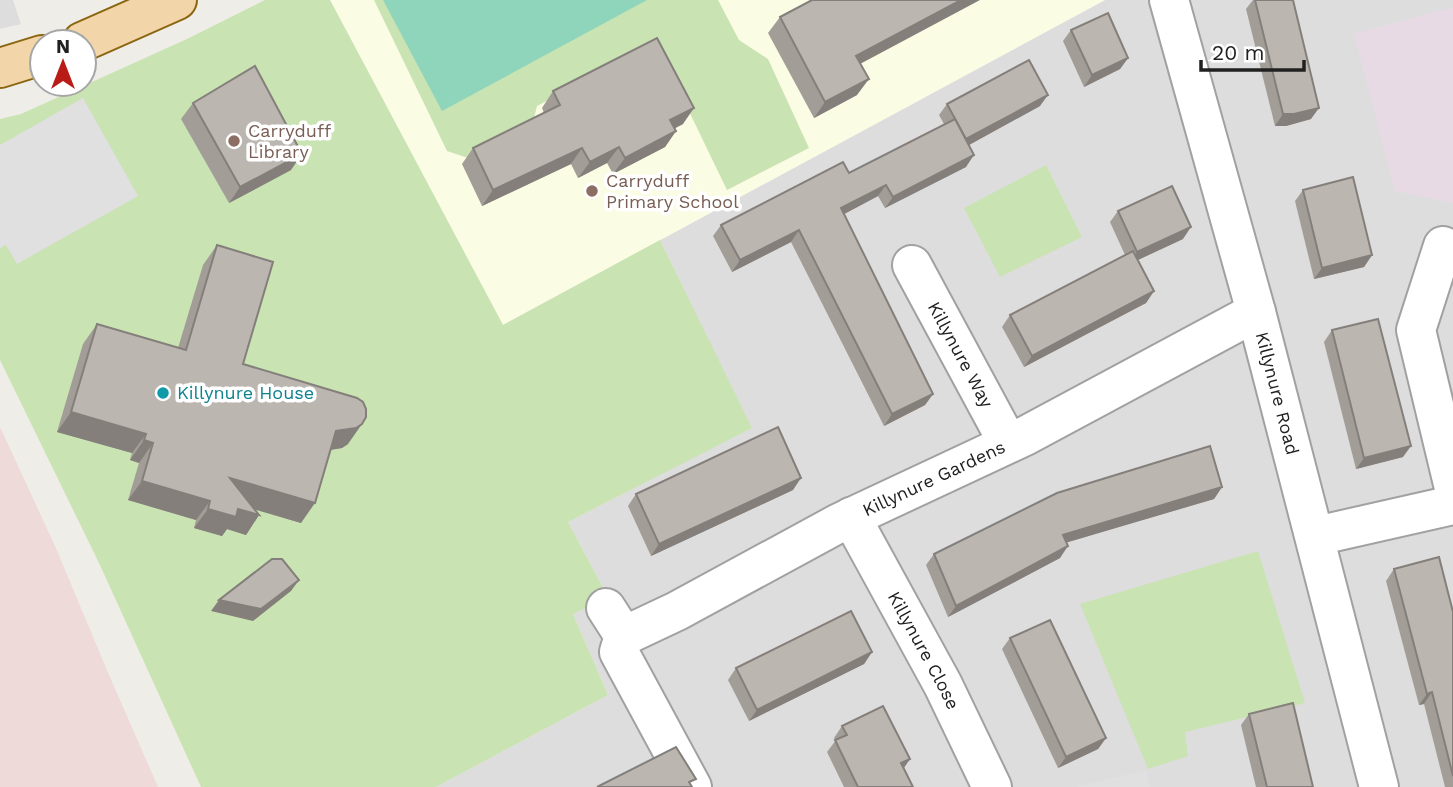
<svg xmlns="http://www.w3.org/2000/svg" width="1453" height="787" font-family="'Work Sans',sans-serif">
	<style>
		.residential { fill: #dedddd }
		.commercial { fill: #eedad8 }
		.industrial { fill: #e7dae4 }
		.education { fill: #fbfce4 }
		.grass { fill: #c9e3b3 }
		.pitch { fill: #8ed5bc }
		.parking { fill: #e0e0e0 }
		.lines { fill: none; stroke-linecap: round; stroke-linejoin: round }
		.minor-casing { stroke: #a1a1a1; stroke-width: 42 }
		.major-casing { stroke: #8b6611; stroke-width: 42 }
		.minor { stroke: #fff; stroke-width: 38 }
		.major { stroke: #f2d5a9; stroke-width: 38 }
		.wall { fill: #a29d97 }
		.shaded-wall { fill: #847f7b }
		.building { fill: #bcb6b0; stroke: #847f7b; stroke-width: 2 }
		.education-dot { fill: #8d6e63; stroke: #fff; stroke-width: 2.5 }
		.culture-dot { fill: #0f9aa8; stroke: #fff; stroke-width: 2.5 }
		.labels { text-anchor: middle; stroke-width: 7; stroke-linejoin: round; paint-order: stroke }
		.education-label { font-size: 18px; fill: #785e54; stroke: #fff; text-anchor: start }
		.street-label { font-size: 18px; fill: #202020; stroke: #fff }
		.culture-label { font-size: 18px; fill: #0d838f; stroke: #fff; text-anchor: start }
	</style>
	<rect width="100%" height="100%" fill="#efede7"/>
	<!-- residential -->
	<g class="residential">
		<path d="M0,0H13L21,24L0,29Z"/>
		<path d="M1105,0H1453V787H436L608,695L573,614L608,597L568,522L751,428L660,240Z"/>
	</g>
	<!-- commercial -->
	<path class="commercial" d="M0,427L55,546L109,675L158,787H0Z"/>
	<!-- industrial -->
	<path class="industrial" d="M1453,7V203L1395,191L1354,34Z"/>
	<!-- education -->
	<path class="education" d="M330,0H1105L503,325Z"/>
	<!-- grass -->
	<g class="grass">
		<path d="M265,0H330L503,325L660,240L752,428L568,522L608,597L573,614L608,695L436,787H201L99,563L0,360V119L21,114L187,39Z"/>
		<path d="M374,0H718L739,40L768,59L809,148L727,190L656,43L537,106L532,126L468,158L447,151Z"/>
		<path d="M1046,165L1082,237L1000,277L964,208Z"/>
		<path d="M1258,551L1305,703L1185,732L1188,756L1148,769L1080,604Z"/>
	</g>
	<!-- pitch -->
	<path class="pitch" d="M383,0H647L442,111Z"/>
	<!-- parking -->
	<g class="parking">
		<path d="M83,98L138,196L17,264L6,245L0,248V145Z"/>
		<path d="M1146,770L1150,787H1076Z"/>
	</g>
	<g class="lines">
		<defs>
			<g id="minor">
				<path id="s1" d="M1169,0L1256,312L1379,787"/>
				<path d="M1443,246L1416,330L1453,484"/>
				<path id="s2" d="M912,265L1008,443"/>
				<path id="s3" d="M851,517L943,685L992,787"/>
				<path d="M1316,536L1453,505"/>
				<path d="M606,608L624,636"/>
				<path id="s4" d="M692,787L619,652L624,636L677,611L839,523L1025,436L1256,312"/>
			</g>
			<g id="major">
				<path d="M82,42L177,0"/>
				<path d="M0,68L42,55"/>
			</g>
		</defs>
		<!-- minor casing -->
		<use href="#minor" class="minor-casing"/>
		<!-- major casing -->
		<use href="#major" class="major-casing"/>
		<!-- minor -->
		<use href="#minor" class="minor"/>
		<!-- major -->
		<use href="#major" class="major"/>
	</g>
	<!-- wall -->
	<g class="wall">
		<path d="M1253,0H1293L1311,119L1286,126H1275L1246,9Z"/>
		<path d="M780,17L861,64L857,95L814,118L768,33Z"/>
		<path d="M1071,30L1128,58L1120,69L1084,87L1063,41Z"/>
		<path d="M553,91L683,124L674,128L676,131L665,147L613,174L607,163L578,178L571,164L482,206L462,164L473,148L544,113L542,108Z"/>
		<path d="M193,103L291,170L229,203L181,119Z"/>
		<path d="M947,104L1040,106L969,145L966,167L885,208L878,196L844,214L933,394L925,405L884,426L791,242L732,272L713,236L721,225L849,173L944,124L939,115Z"/>
		<path d="M1303,190L1372,255L1364,267L1314,279L1295,201Z"/>
		<path d="M1118,211L1183,239L1138,260L1154,291L1146,303L1024,367L1002,327L1010,315L1125,255L1110,222Z"/>
		<path d="M217,245L243,364L348,444L342,448L331,450L301,523L255,509L259,515L246,535L227,529L222,536L194,528L196,520L128,500L139,463L130,460L132,453L57,432L83,344L97,324L178,348L203,265Z"/>
		<path d="M1332,330L1403,457L1356,469L1324,342Z"/>
		<path d="M1222,487L1214,499L1067,542L1060,558L948,617L926,565L934,554Z"/>
		<path d="M793,490L651,556L628,506L636,494Z"/>
		<path d="M1394,569L1453,612V787H1445L1424,704L1419,705L1386,581Z"/>
		<path d="M1010,638L1106,738L1098,749L1058,768L1002,649Z"/>
		<path d="M872,652L864,664L749,721L728,680L736,668Z"/>
		<path d="M1249,714L1313,787H1256L1241,725Z"/>
		<path d="M842,726L910,759L904,768L913,787H844L827,752L836,740L834,738Z"/>
	</g>
	<!-- shaded-wall -->
	<g class="shaded-wall">
		<path d="M961,0H980L845,72L856,56Z"/>
		<path d="M1128,58L1120,69L1084,87L1092,75Z"/>
		<path d="M869,79L857,95L814,118L825,102Z"/>
		<path d="M1048,95L1040,106L958,151L966,139Z"/>
		<path d="M694,108L683,124L659,137L670,120Z"/>
		<path d="M1319,108L1311,119L1286,126H1275L1283,114Z"/>
		<path d="M676,131L665,147L613,174L625,158Z"/>
		<path d="M619,147L607,163L578,178L590,162Z"/>
		<path d="M582,148L571,164L482,206L493,190Z"/>
		<path d="M302,154L291,170L229,203L240,187Z"/>
		<path d="M974,155L966,167L885,208L893,197Z"/>
		<path d="M886,185L878,196L833,220L841,208Z"/>
		<path d="M1191,227L1183,239L1129,264L1137,252Z"/>
		<path d="M799,230L791,242L732,272L740,260Z"/>
		<path d="M1372,255L1364,267L1314,279L1322,268Z"/>
		<path d="M1154,291L1146,303L1024,367L1032,356Z"/>
		<path d="M933,394L925,405L884,426L892,414Z"/>
		<path d="M71,412L146,434L132,453L57,432Z"/>
		<path d="M362,424L348,444L342,448L322,451L336,431Z"/>
		<path d="M144,440L153,443L139,463L130,460Z"/>
		<path d="M1411,446L1403,457L1356,469L1364,458Z"/>
		<path d="M230,478L315,503L301,523L216,498Z"/>
		<path d="M801,478L793,490L651,556L659,544Z"/>
		<path d="M142,481L210,501L196,520L128,500Z"/>
		<path d="M1222,487L1214,499L1055,546L1063,535Z"/>
		<path d="M208,509H238L259,515L246,535L227,529L222,536L194,528Z"/>
		<path d="M1068,546L1060,558L948,617L956,606Z"/>
		<path d="M299,580L291,591L253,621L211,611L219,600Z"/>
		<path d="M872,652L864,664L749,721L757,710Z"/>
		<path d="M1432,692L1424,704L1419,705L1427,694Z"/>
		<path d="M1106,738L1098,749L1058,768L1066,757Z"/>
		<path d="M910,759L902,770L901,763Z"/>
	</g>
	<!-- building -->
	<g class="building">
		<path d="M812,0H961L856,56L869,79L825,102L780,17Z"/>
		<path d="M1255,0H1293L1319,108L1294,114H1283Z"/>
		<path d="M1108,13L1128,58L1092,75L1071,30Z"/>
		<path d="M657,38L694,108L670,120L676,131L625,158L619,147L590,162L582,148L493,190L473,148L560,105L553,91Z"/>
		<path d="M1029,60L1048,95L966,139L947,104Z"/>
		<path d="M255,66L302,154L240,187L193,103Z"/>
		<path d="M955,119L974,155L893,197L886,185L841,208L933,394L892,414L799,230L740,260L721,225L843,162L849,173Z"/>
		<path d="M1353,177L1372,255L1322,268L1303,190Z"/>
		<path d="M1172,186L1191,227L1137,252L1118,211Z"/>
		<path d="M217,245L273,262L243,364L357,398L363,402L366,409V417L362,424L356,428L336,431L315,503L230,478L259,515L238,509L236,517L208,509L210,501L142,481L153,443L144,440L146,434L71,412L97,324L186,350Z"/>
		<path d="M1133,251L1154,291L1032,356L1010,315Z"/>
		<path d="M1378,319L1411,446L1364,458L1332,330Z"/>
		<path d="M778,427L801,478L659,544L636,494Z"/>
		<path d="M1210,446L1222,487L1063,535L1068,546L956,606L934,554L1057,493Z"/>
		<path d="M1439,557L1453,612V776L1432,692L1427,694L1394,569Z"/>
		<path d="M272,559H282L299,580L261,609L219,600Z"/>
		<path d="M851,611L872,652L757,710L736,668Z"/>
		<path d="M1050,620L1106,738L1066,757L1010,638Z"/>
		<path d="M1293,703L1313,787H1267L1249,714Z"/>
		<path d="M883,706L910,759L901,763L913,787H858L835,740L847,735L842,726Z"/>
		<path d="M676,747L696,779L689,782L692,787H597Z"/>
	</g>
	<!-- markers -->
	<g class="education-dot">
		<circle cx="234" cy="141" r="7"/>
		<circle cx="592" cy="191" r="7"/>
	</g>
	<circle class="culture-dot" cx="163" cy="393" r="7"/>
	<g class="labels">
		<!-- education labels -->
		<g class="education-label">
			<text x="248" y="137">Carryduff<tspan x="248" dy="21">Library</tspan></text>
			<text x="606" y="187">Carryduff<tspan x="606" dy="21">Primary School</tspan></text>
		</g>
		<!-- street labels -->
		<g class="street-label">
			<text dy="6" stroke="none"><textPath href="#s2" startOffset="102">Killynure Way</textPath></text>
			<text dy="6" stroke="none"><textPath href="#s1" startOffset="408">Killynure Road</textPath></text>
			<text dy="6" stroke="none"><textPath href="#s4" startOffset="518">Killynure Gardens</textPath></text>
			<text dy="6" stroke="none"><textPath href="#s3" startOffset="152">Killynure Close</textPath></text>
		</g>
		<!-- culture labels -->
		<g class="culture-label">
			<text x="177" y="399">Killynure House</text>
		</g>
	</g>
	<!-- north arrow -->
	<g transform="translate(63 63)"><circle r="33" fill="#ffffff" stroke="#a6a6a6" stroke-width="2"/>
	<path d="M0-5L12 26L0 18L-12 26Z" fill="#b91b16"/>
	<text y="-10" font-size="19" font-weight="bold" text-anchor="middle" fill="#202020">N</text>
	</g>
	<!-- scale -->
	<path d="M1201 60v10h103v-10" fill="none" stroke="#202020" stroke-width="3.5"/>
	<text x="1212" y="60" font-size="21" fill="#202020" stroke="#ffffff" stroke-width="5" paint-order="stroke">20 m</text>
</svg>
